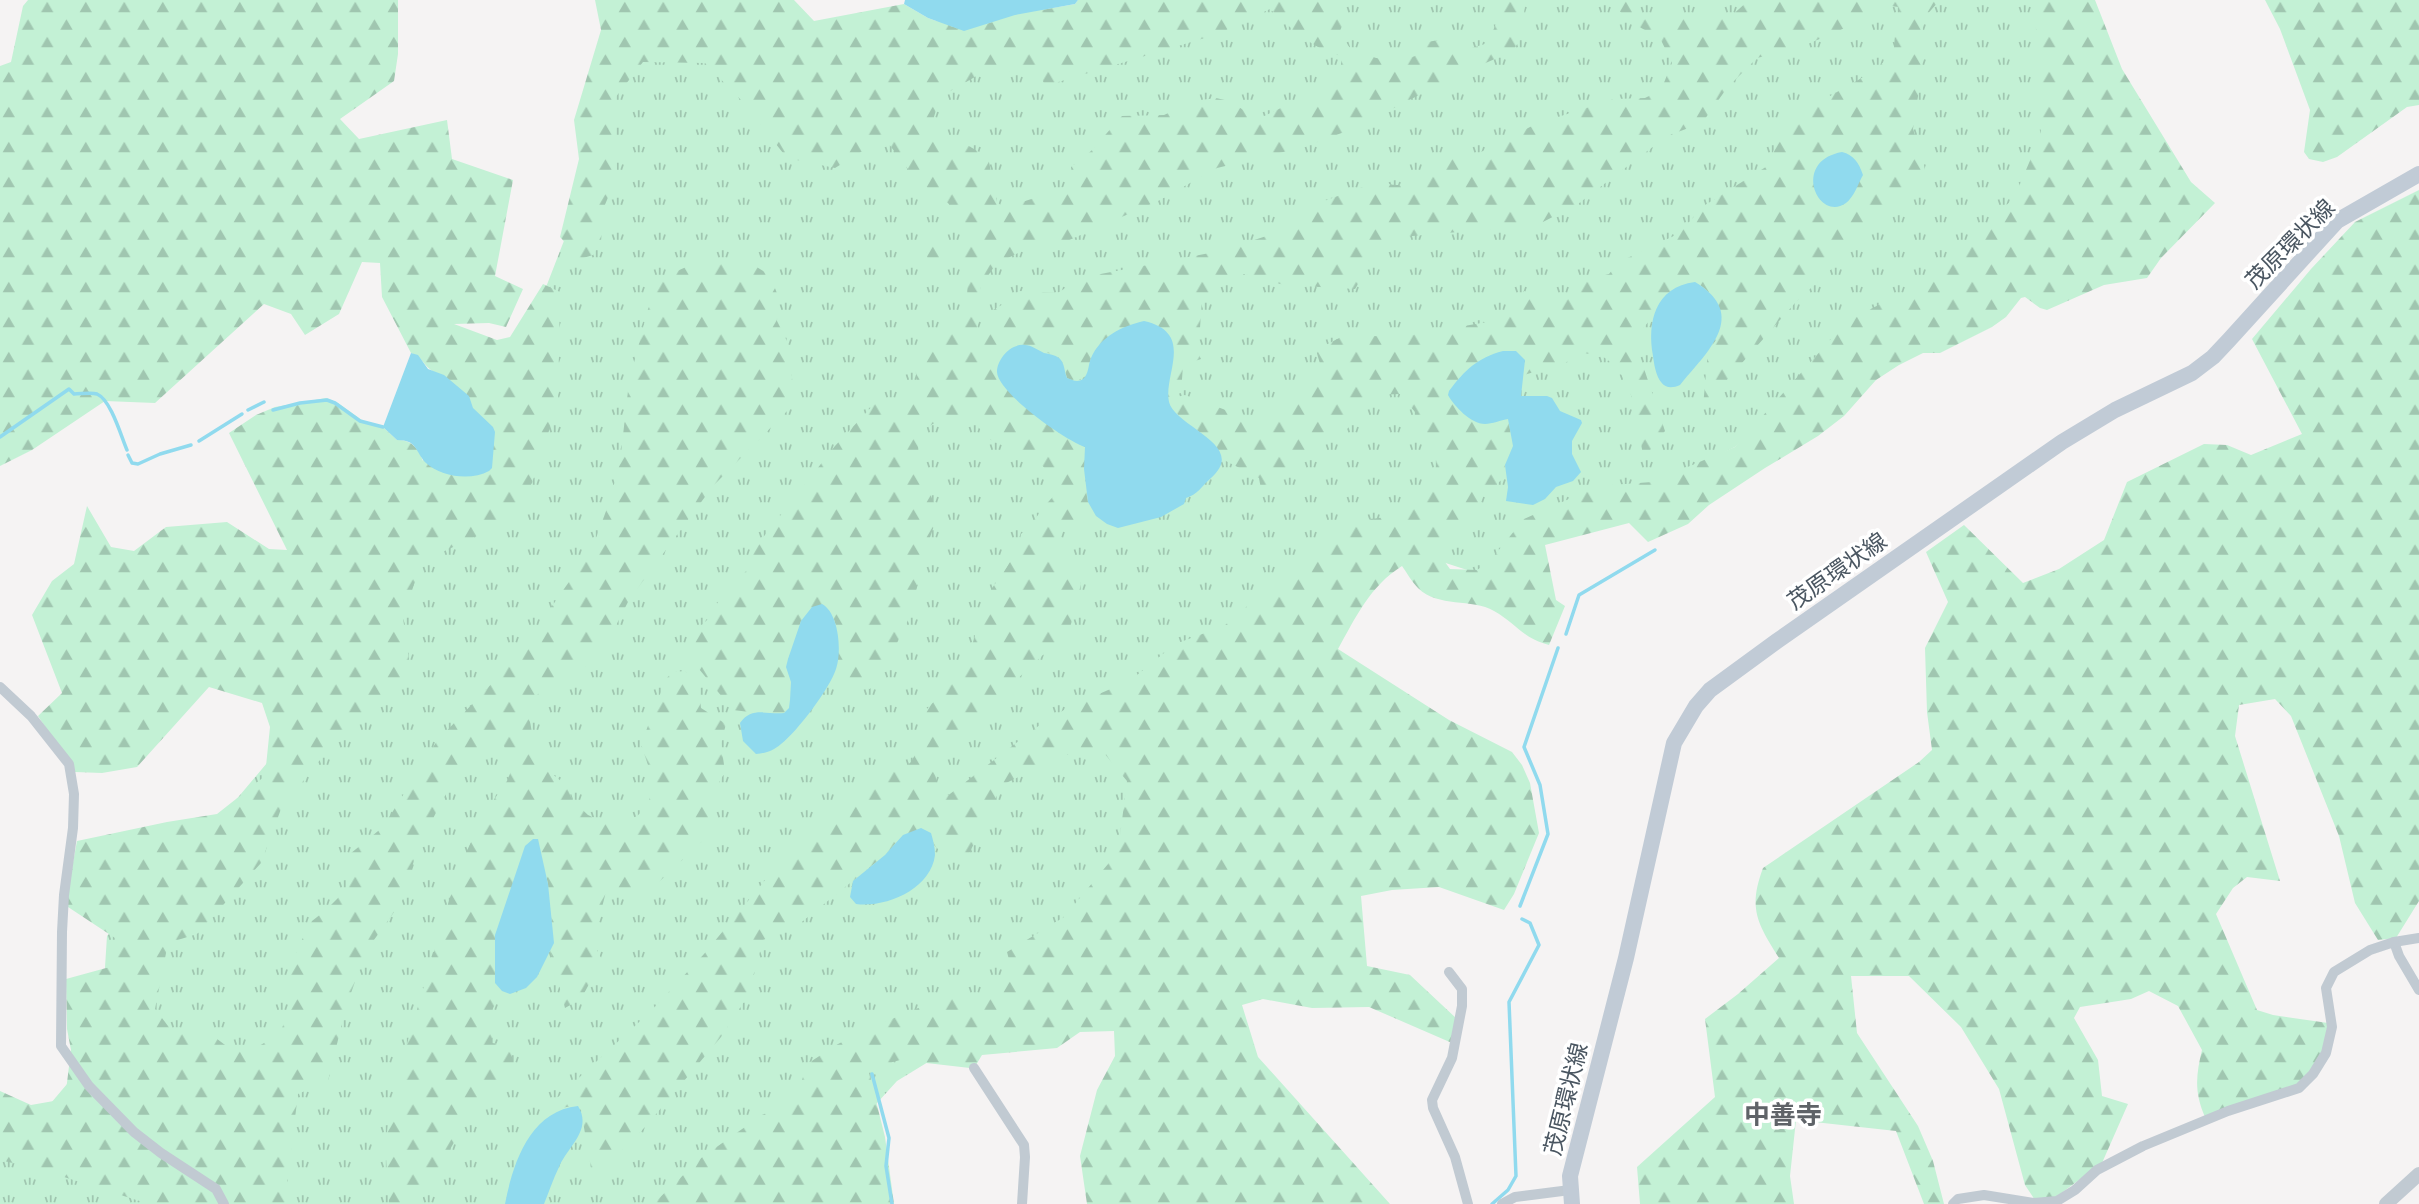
<svg xmlns="http://www.w3.org/2000/svg" width="2419" height="1204" font-family="'Sofia Sans Condensed','Noto Sans JP',sans-serif">
	<style>
		.grass { fill: url(#grass-tufts) }
		.forest { fill: url(#forest-firs); fill-rule: evenodd }
		.water { fill: #90daee }
		.lines { fill: none; stroke-linecap: round; stroke-linejoin: round }
		.stream { stroke: #90daee; stroke-width: 3.5 }
		.minor { stroke: #c1cad2; stroke-width: 10 }
		.tertiary { stroke: #c1cad2; stroke-width: 14 }
		.secondary { stroke: #c1cbd6; stroke-width: 16 }
		.labels { text-anchor: middle; stroke-width: 7; stroke-linejoin: round; paint-order: stroke }
		.street-label { font-size: 23px; fill: #4a5661; stroke: #fff }
		.quarter-label { font-size: 26px; font-weight: bold; fill: #5f6368; stroke: #fff }
	</style>
	<defs>
		<pattern id="grass-tufts" width="24" height="20" patternUnits="userSpaceOnUse" patternTransform="scale(1.75)"><rect width="24" height="20" fill="#c3f1d5"/><path d="M3 7l-1-3M5 7V3M7 7l1-3M15 17l-1-3M17 17v-4M19 17l1-3" fill="none" stroke="#a0c6b0"/></pattern>
		<pattern id="forest-firs" width="22" height="20" patternUnits="userSpaceOnUse" patternTransform="scale(1.75)"><rect width="22" height="20" fill="#c3f1d5"/><path d="M5 1l3.5 6h-7zM16 11l3.5 6h-7z" fill="#a0c6b0"/></pattern>
	</defs>
	<rect width="100%" height="100%" fill="#f5f3f3"/>
	<!-- grass -->
	<path class="grass" d="M1124,0H2067L2103,130L1735,447L1544,540L1501,581L1378,541L1147,896L969,1037L897,1081L818,1168L743,1204H0V1117L29,1129L100,1045L107,936L172,861L219,820L272,757L529,331L579,202L610,40L755,42Z"/>
	<!-- forest -->
	<g class="forest">
		<path d="M28,0H398V54L394,81L340,119L359,139L447,120L452,159L513,180L495,276L523,289L506,327L489,323L454,324L497,340L510,337L543,284L560,292L558,403L532,483L514,511L490,530L425,560L402,611L412,681L339,736L281,809L261,863L197,934L168,943L155,1009L172,1031L204,1029L229,1048L259,1046L279,1034L294,1003L290,975L298,947L312,921L326,910L347,889L345,858L383,827L437,741L515,659L592,549L609,503L620,462L629,382L648,309L661,278L693,264L728,263L755,266L770,275L778,296L777,321L788,343L795,403L713,486L629,600L604,649L584,668L543,690L527,704L532,733L542,756L551,773L566,785L573,801L588,815L605,823H622L637,816L647,807L654,783L641,744L666,679L672,672L685,671L698,680L701,708L726,724L721,743L725,772L712,795V832L659,882L635,898L620,895L608,884L593,942L602,960L581,999L565,1008L550,950L554,943L548,884L538,839L521,862L495,935V983L502,991L491,1012L492,1043L511,1046L513,1066L465,1123L419,1204H389C388,1167 380,1138 395,1102L405,1096L399,1071L458,870L484,814L507,781L512,769L504,746L497,736L487,738L476,762L449,788L418,847L402,901L366,951L346,1007L328,1081L298,1094L287,1182L289,1204H149L42,1170L0,1160V1091L31,1105L65,1099L71,1050L67,1029L66,979L117,965L115,938L65,905L77,841L167,822L217,814L265,776L270,727L262,703L209,687L137,767L102,773L75,772L38,716L62,693L32,615L52,581L74,564L87,506L111,547L134,551L166,527L227,522L269,549L287,550L229,433L256,415L275,407L326,398L338,403L366,423L383,427L397,440C412,440 418,448 423,461L434,372C424,367 422,356 411,353L382,297L380,263L362,262L339,314L305,335L291,314L264,304L155,403L105,401L32,450L0,466V66L11,62L23,6Z"/>
		<path d="M595,0H794L814,21L904,4L928,18L964,31L1015,15L1075,4L1078,0H1346V17L1339,33L1350,48L1367,49L1369,56C1388,62 1403,62 1422,53L1423,43L1448,38V48L1462,51L1488,43L1497,21V0H1529L1525,3L1522,36L1513,51L1456,76L1355,128L1304,147L1217,168L1158,201L1058,245L1026,249L996,264L981,286L976,344L979,351L988,313L1010,300L1019,291L1058,293L1080,278L1220,251L1291,228L1313,205L1379,181C1402,191 1420,180 1441,169L1442,156L1479,153L1536,124L1614,99L1645,98L1661,90L1672,63L1660,38L1630,22L1611,2L1586,0H1625L1653,21L1714,15L1729,18L1749,0H1940L1923,19L1922,70L1913,129L1923,159L1927,183L1881,216L1842,259L1795,303L1703,407L1708,350L1718,338C1717,311 1721,297 1695,282L1664,297L1650,320L1634,339L1665,431L1644,458C1636,425 1637,379 1605,358C1599,355 1590,354 1583,353L1573,360L1524,375L1525,360L1469,366L1463,413C1483,425 1486,424 1508,419L1513,446L1505,465L1506,477L1485,492L1474,517L1434,547L1450,569L1477,570L1489,562L1524,519L1598,486L1652,482L1735,447L1847,321L1926,281L2014,198L2041,135L2035,9L2018,0H2095L2122,69L2191,182L2215,203L2161,258L2147,278L2104,285L2047,310L2040,308L2025,297L2021,298L2006,317L1992,327L1940,353H1923L1899,365L1876,380L1844,416L1818,436L1765,468L1709,505L1688,524L1648,542L1629,523L1545,545L1556,600L1565,606L1549,645C1522,638 1517,624 1494,611C1472,598 1438,608 1418,588C1412,582 1407,573 1402,566C1370,586 1356,617 1338,649L1449,720L1512,752L1522,765L1530,783L1539,833L1514,894L1504,910L1439,887L1392,890L1361,896L1367,966L1410,975L1457,1019L1452,1043L1369,1007L1312,1008L1263,999L1242,1005L1258,1057L1390,1204H1087L1080,1156L1097,1090L1115,1056L1114,1031L1080,1032L1057,1048L982,1055L976,1065L970,1068L900,1060L868,1069L885,1137L894,1204H653L701,1158L762,1115L780,1107L798,1093L807,1064L838,1044L877,1025L950,995L973,1002L1014,979L1007,952L1064,917L1118,852L1127,781L1104,753L1064,755L1002,785L968,856L944,855L934,845L931,833L903,835L885,855L793,929L763,940L749,994L721,1037L646,1126L593,1180L581,1110L578,1106L566,1107L548,1115L543,1111L651,1011L704,954L790,850L863,790L880,770L901,771L911,762L927,733L926,710C943,692 961,672 971,648C977,633 978,616 985,601C996,577 1017,561 1021,534C1034,524 1041,508 1054,496L1048,472L1040,463L989,439L970,418L938,421L924,429L918,444L920,479L931,496L938,514L924,555L910,616L884,670L870,689L831,680C842,658 841,627 828,607L801,621C797,634 787,651 787,664C787,671 788,669 790,675C793,686 792,705 784,713L774,715L733,710L694,663L687,640L710,617L719,600L747,570L754,549L835,446L877,401L908,402L919,392C918,385 915,376 916,369C923,322 984,330 963,264L947,260L928,261L925,246L959,244L969,237C967,209 936,197 917,179C905,167 896,153 886,140L874,144L835,168L787,158L741,100L705,63L643,62L615,98L617,176L604,207L601,241L593,255L580,259L560,237L579,159L574,120L601,30ZM1886,5L1898,7L1902,20L1895,29L1894,54C1884,62 1874,70 1863,77C1824,101 1780,117 1769,165L1702,207L1680,233L1619,262L1609,274L1585,280L1571,299H1550L1524,291L1521,305L1499,320L1400,337L1345,335L1316,350L1323,374L1264,419L1231,412L1185,395L1169,399C1176,426 1213,431 1222,459L1259,478L1262,495L1290,469L1321,433L1346,430L1358,418L1360,419L1363,410L1376,395L1400,394L1415,412L1417,423L1424,426C1427,434 1433,443 1435,451C1442,484 1417,507 1388,516C1376,520 1361,519 1349,519L1332,540L1312,553L1289,575L1253,601L1224,626L1175,644L1131,680L1067,708L1037,727L946,797L937,788L935,770L964,741L972,718L1003,701L1011,685L1045,653L1065,648L1081,584L1075,566L1056,553L1063,527L1087,522L1096,516L1088,502L1085,486V447L1058,433L1028,345L1058,357L1063,363L1067,378L1075,382L1086,376L1091,358L1171,341L1174,365L1168,397L1181,393L1183,365L1201,359L1195,347L1200,328L1202,299L1225,283L1244,274L1284,285L1355,289L1367,269L1364,244L1390,238L1537,225L1578,204L1667,136L1702,123L1727,88L1757,58L1801,47L1861,21ZM1270,9C1291,28 1312,49 1341,56V70L1313,99L1285,106L1258,119L1229,101L1216,98L1195,101L1164,115L1122,116L1091,151L1071,167L1073,182L1056,191L1004,208L997,202L988,157L960,141L930,130L940,97L987,70L1040,74L1045,86L1218,34Z"/>
		<path d="M2265,0H2419V105L2407,107L2337,157L2323,162L2309,159L2304,152L2310,110L2280,29Z"/>
		<path d="M2419,190V901L2396,938L2378,940L2355,903L2339,836L2291,716L2275,699L2239,705L2235,736L2280,881L2247,877L2233,888L2216,914L2257,1010L2273,1015L2328,1023L2323,1049L2310,1071L2297,1085L2205,1117C2194,1092 2196,1075 2202,1050L2178,1006L2149,991L2131,999L2080,1007L2074,1018L2098,1060L2102,1096L2128,1104L2102,1163L2056,1197L2035,1200L2025,1185L1999,1089L1961,1027L1909,976H1851L1857,1033L1918,1126L1933,1161L1944,1204H1924L1896,1131L1796,1120L1790,1176L1794,1204H1640L1637,1167L1715,1097L1705,1019L1738,994L1779,958C1757,923 1748,908 1763,868L1919,762L1932,750L1927,712L1925,648L1948,602L1926,552L1964,525L2023,583L2059,569L2104,540L2127,482L2204,444L2227,445L2251,455L2302,434L2252,339L2311,269L2355,222Z"/>
	</g>
	<!-- water -->
	<g class="water">
		<path d="M905,0H1078L1075,4L1015,15L964,31L928,18L904,4Z"/>
		<path d="M1842,152C1854,155 1859,163 1863,175C1858,184 1854,197 1846,203C1818,223 1791,161 1842,152Z"/>
		<path d="M1695,282C1750,315 1707,352 1680,385C1673,388 1666,389 1661,382C1656,376 1654,364 1653,356C1647,322 1655,287 1695,282Z"/>
		<path d="M1144,321C1196,333 1163,374 1169,402C1175,427 1249,445 1211,478C1202,486 1197,495 1186,498L1184,504L1161,517L1118,528L1107,524L1096,516L1088,502L1084,469L1085,447C1065,440 998,393 997,372C997,359 1011,343 1025,345C1031,345 1038,350 1044,353C1049,354 1055,355 1059,358C1065,363 1064,371 1067,378C1073,380 1077,383 1083,379C1089,374 1088,365 1091,358C1100,337 1122,326 1144,321Z"/>
		<path d="M1503,351H1516L1525,360L1521,396H1547L1552,398L1560,411L1581,420L1582,423L1572,441V454L1581,472L1573,481L1556,487L1545,499L1533,505L1506,501L1508,487L1505,465L1513,446L1508,419C1501,420 1492,424 1485,424C1471,424 1454,406 1448,395L1449,391C1465,370 1477,358 1503,351Z"/>
		<path d="M411,353L418,355L428,369L444,375L469,396L473,408L493,427L495,432L492,468L489,471C471,481 441,477 426,463C415,452 418,440 397,440L383,427Z"/>
		<path d="M822,604C839,613 842,652 836,669C830,688 797,732 781,744C773,751 766,753 756,754L743,741L740,723C752,706 767,715 784,713L789,708L790,700L791,682L786,667L788,659L801,621L812,607Z"/>
		<path d="M921,828L931,833C933,840 935,847 935,855C931,889 886,908 856,904L850,897L853,881L885,855L903,835Z"/>
		<path d="M533,839H538L548,884L554,943L537,977L526,988L510,994L502,991L495,983V935L525,846Z"/>
		<path d="M578,1106C593,1130 567,1147 559,1167C553,1179 549,1192 544,1204H505C513,1163 530,1111 578,1106Z"/>
	</g>
	<g class="lines">
		<!-- stream -->
		<g class="stream">
			<path d="M248,410L264,402"/>
			<path d="M273,410L300,403L327,400L335,403L360,421L383,427"/>
			<path d="M0,437L69,389L74,394C81,394 91,392 97,394C111,400 121,436 127,450"/>
			<path d="M199,441L242,414"/>
			<path d="M128,455L132,463L138,464L160,454L191,445"/>
			<path d="M1566,634L1579,595L1655,550"/>
			<path d="M1520,906L1548,834L1540,785L1524,747L1558,648"/>
			<path d="M872,1074L889,1138L886,1166L892,1204"/>
			<path d="M1492,1204L1508,1190L1516,1176L1509,1002L1539,945L1530,923L1522,919"/>
		</g>
		<!-- minor -->
		<g class="minor">
			<path d="M0,687L31,716L69,764L74,794L73,828L64,895L62,932L61,1046L89,1086L134,1132L161,1153L216,1189L224,1204"/>
			<path d="M2394,942L2399,956L2419,990"/>
			<path d="M1449,972L1462,989V1006L1452,1058L1432,1100L1433,1108L1455,1157L1468,1204"/>
			<path d="M974,1068L1024,1145L1025,1157L1022,1204"/>
			<path d="M1502,1204L1515,1197L1570,1190"/>
			<path d="M1953,1204L1958,1199L1984,1195L2034,1203L2057,1201L2075,1190L2097,1170L2143,1146L2228,1111L2299,1088L2313,1074L2326,1053L2332,1027L2326,988L2334,972L2370,950L2394,942L2419,938"/>
		</g>
		<!-- tertiary -->
		<path class="tertiary" d="M2386,1204L2419,1174"/>
		<!-- secondary -->
		<path class="secondary" d="M1572,1204L1570,1176L1626,958L1674,743L1696,706L1710,690L1777,641L2062,442L2115,410L2192,373L2213,357L2229,340L2337,221L2419,174"/>
	</g>
	<g class="labels">
		<!-- street labels -->
		<g class="street-label">
			<text transform="translate(2290 244) rotate(-45)" y="8">茂原環状線</text>
			<text transform="translate(1837 571) rotate(-35)" y="8">茂原環状線</text>
			<text transform="translate(1566 1099) rotate(-76)" y="8">茂原環状線</text>
		</g>
		<!-- quarter labels -->
		<g class="quarter-label">
			<text x="1783" y="1124">中善寺</text>
		</g>
	</g>
</svg>
